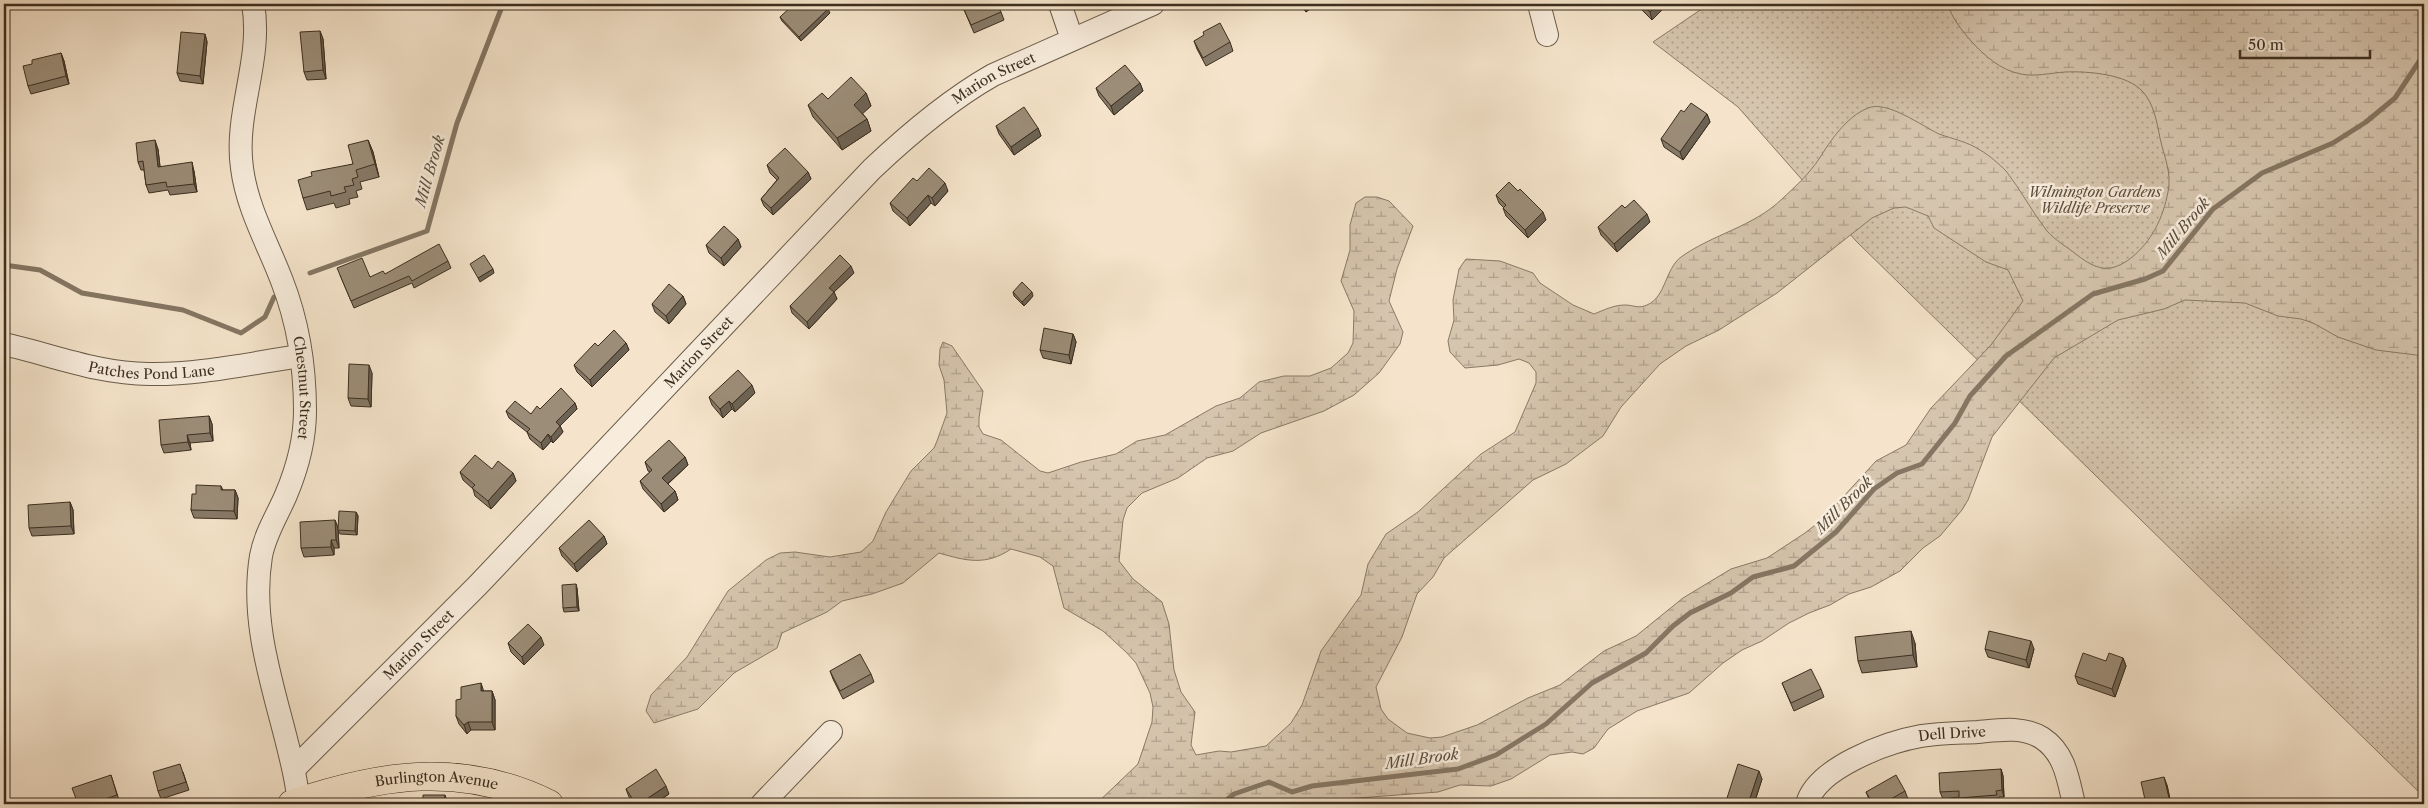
<svg xmlns="http://www.w3.org/2000/svg" width="2428" height="808" font-family="'Libre Caslon Text',serif">
	<style>
		.grass { fill: url(#grass-dots); stroke: #897a66 }
		.wetland { fill: url(#wetland-marsh); stroke: #897a66; fill-rule: evenodd }
		.lines { fill: none; stroke-linecap: round; stroke-linejoin: round }
		.stream { stroke: #857663; stroke-width: 5 }
		.minor-casing { stroke: #6a5c4a; stroke-width: 24 }
		.major-casing { stroke: #3c2f1f; stroke-width: 29 }
		.minor { stroke: #f8eddd; stroke-width: 22 }
		.major { stroke: #f5e4cb; stroke-width: 28 }
		.wall { fill: #867967; stroke: #3c2f1f }
		.shaded-wall { fill: #6d6354; stroke: #3c2f1f }
		.building { fill: #9c8d78; stroke: #3c2f1f }
		.labels { text-anchor: middle; stroke-width: 5; stroke-linejoin: round; paint-order: stroke }
		.street-label { font-size: 14px; fill: #3c2f1f; stroke: #f8eddd }
		.park-label { font-size: 14px; font-style: italic; fill: #5b4d3c; stroke: #f8eddd }
		.water-label { font-size: 15px; font-style: italic; fill: #5a4d3c; stroke: #f8eddd }
	</style>
	<defs>
		<pattern id="grass-dots" width="8" height="8" patternUnits="userSpaceOnUse" patternTransform="scale(1.25)"><rect width="8" height="8" fill="#d6c5ae"/><path d="M2 2h.1M6 6h.1" fill="none" stroke="#afa08d" stroke-width="1.8" stroke-linecap="round"/></pattern>
		<pattern id="wetland-marsh" width="20" height="14" patternUnits="userSpaceOnUse" patternTransform="scale(1.25)"><rect width="20" height="14" fill="#d6c5ae"/><path d="M1 5h8M5 5V1M11 12h8M15 12V8" fill="none" stroke="#afa08d"/></pattern>
	</defs>
	<rect width="100%" height="100%" fill="#f5e4cb"/>
	<filter id="stains"><feTurbulence type="fractalNoise" baseFrequency=".004" numOctaves="4"/><feColorMatrix values="0 0 0 0 .2 0 0 0 0 .09 0 0 0 0 .02 0 0 0 .5 -.17"/></filter>
	<radialGradient id="worn" r=".72"><stop offset=".6" stop-color="#630" stop-opacity="0"/><stop offset="1" stop-color="#630" stop-opacity=".3"/></radialGradient>
	<!-- grass -->
	<path class="grass" d="M1709,4H2184L2424,219V797L1856,241L1738,107L1653,42Z"/>
	<!-- wetland -->
	<path class="wetland" d="M1948,4H2424V356L2376,350L2338,337L2313,323L2301,319L2278,316L2245,303L2185,300L2164,309L2118,320L2054,358L1992,437L1968,500L1962,510L1940,536L1923,548L1900,571L1871,587L1849,594L1830,605L1809,613L1789,623L1762,641L1742,650L1723,663L1689,693L1637,711L1608,729L1594,748L1583,754L1572,752L1550,755L1511,779L1491,786L1460,785L1438,792L1331,800H1309L1285,804H1096L1138,764L1152,722L1153,707L1150,693L1136,663L1126,652L1103,631L1064,608L1053,566L1040,557L1011,549C986,566 966,561 939,553L903,583L872,594L842,601L827,612L782,633L777,648L734,673L698,709L654,723L646,711L651,695L687,657L728,591L766,560L780,553L795,552L830,557L861,552L873,541L886,512L911,471L934,448L937,441L947,413L944,380L939,365L940,349L943,342L952,346L983,391L979,418V427L983,434L1001,440L1040,471L1048,473L1081,462L1116,454L1137,441L1165,435L1216,406L1240,398L1259,382L1284,376H1310L1331,368L1348,353L1353,343L1354,311L1341,281L1350,250V225L1356,203L1365,197H1377L1389,201L1413,226L1397,269L1389,301L1403,332L1400,344L1379,373L1354,395L1324,411L1261,433L1233,451L1207,458L1178,478L1142,493L1127,508L1123,520L1119,561L1133,579L1162,602L1169,624L1174,670L1181,692L1195,712L1191,745L1196,755L1219,751L1231,752L1266,746L1291,723L1302,705L1321,651L1361,595L1368,564L1386,534L1418,512L1481,454L1515,432L1536,383V372L1529,363L1519,359L1498,365L1465,368L1450,352L1448,341L1454,320L1453,300L1459,269L1466,259L1500,261L1533,273L1540,283L1573,305L1594,314C1604,310 1614,305 1625,305C1633,305 1639,309 1647,305C1666,297 1665,269 1681,257C1713,234 1753,227 1782,199C1795,187 1809,174 1819,159C1831,140 1846,117 1868,108C1887,100 1922,126 1939,134C1953,139 1968,142 1980,150C1989,155 1999,164 2006,171C2021,190 2032,212 2047,231C2055,240 2067,247 2077,255C2097,270 2110,274 2131,258C2152,241 2163,218 2168,192C2172,172 2164,157 2160,138C2157,123 2154,104 2143,92C2128,74 2087,71 2065,72C2050,73 2035,77 2021,74C2000,70 1985,56 1971,41C1961,29 1952,19 1948,4ZM1906,207L1928,216L1934,228L1986,262L2008,270L2023,301L1991,345L1931,408L1906,445L1876,461L1823,519L1805,533L1767,558L1731,569L1683,598L1636,636L1604,651L1560,685L1528,698L1477,725L1442,737L1430,738L1407,733L1388,719L1381,709L1376,687L1402,637L1417,594L1433,577L1444,558L1533,480L1566,464L1603,436L1621,407L1660,364L1686,346L1719,330L1777,293L1872,218L1894,208Z"/>
	<g class="lines">
		<!-- stream -->
		<g class="stream">
			<path d="M4,265L40,270L82,293L183,310L241,333L265,317L274,297"/>
			<path d="M310,273L427,231L457,123L503,4"/>
			<path d="M1222,804L1234,794L1269,782L1292,792L1312,786L1458,769L1496,755L1546,724L1592,683L1646,653L1673,626L1690,613L1731,593L1753,577L1794,566L1836,532L1874,489L1897,473L1922,464L1955,423L1970,396L2006,356L2093,294L2145,279L2163,271L2213,209L2262,173L2333,143L2366,122L2395,98L2424,54"/>
		</g>
		<defs>
			<g id="minor">
				<path id="s1" d="M253,4C263,59 234,113 242,168C247,208 268,244 282,281C298,322 305,367 305,411C305,439 297,469 286,495C277,516 265,534 261,556C249,629 278,698 293,768C296,780 297,792 300,804"/>
				<path d="M1060,4L1072,39"/>
				<path d="M1539,4L1547,35"/>
				<path id="s2" d="M4,344C52,355 99,374 149,374C200,375 251,363 301,356"/>
				<path id="s3" d="M294,769L478,585L872,169C909,134 949,100 993,75L1153,4"/>
				<path d="M762,804L831,732"/>
				<path id="s4" d="M1807,804C1816,768 1887,742 1921,736C1940,733 1959,733 1978,732C1999,730 2023,726 2042,738C2065,753 2068,779 2074,804"/>
			</g>
			<g id="major">
				<path id="s5" d="M292,804C380,774 462,761 549,804"/>
			</g>
		</defs>
		<!-- minor casing -->
		<use href="#minor" class="minor-casing"/>
		<!-- major casing -->
		<use href="#major" class="major-casing"/>
		<!-- minor -->
		<use href="#minor" class="minor"/>
		<!-- major -->
		<use href="#major" class="major"/>
	</g>
	<!-- wall -->
	<g class="wall">
		<path d="M1300,4H1316L1306,12Z"/>
		<path d="M1639,4H1668L1652,20L1642,10Z"/>
		<path d="M962,5L1001,12L1004,20L974,33Z"/>
		<path d="M830,13L801,41L782,21L780,17Z"/>
		<path d="M320,31L323,39L326,79L307,80L304,72Z"/>
		<path d="M205,34L207,42L203,84L180,81L177,73Z"/>
		<path d="M1194,41L1230,42L1233,51L1206,66L1197,49Z"/>
		<path d="M61,53L64,61L69,84L31,94L28,86L32,64Z"/>
		<path d="M1140,83L1143,91L1114,115L1099,96L1096,88Z"/>
		<path d="M866,93L871,106L862,113L867,119L871,131L842,150L813,117L808,105L828,99Z"/>
		<path d="M1684,112L1707,114L1710,122L1683,160L1664,147L1661,139Z"/>
		<path d="M996,126L1038,128L1041,136L1014,155L999,134Z"/>
		<path d="M368,140L373,152L379,177L360,182L362,189L356,191L358,197L349,199L350,204L336,208L334,203L307,210L303,198L312,176L353,164Z"/>
		<path d="M158,149L160,167L194,171L197,192L170,195L168,190L149,193L146,185L144,170H141L138,162Z"/>
		<path d="M767,165L808,172L811,179L773,215L764,206L761,199L777,180L770,173Z"/>
		<path d="M917,181L948,191L935,206L931,203L910,226L893,211L890,203Z"/>
		<path d="M1518,191L1546,220L1528,238L1506,216L1503,208H1504L1499,203L1496,195Z"/>
		<path d="M1625,208L1650,222L1617,252L1601,235L1598,227Z"/>
		<path d="M738,239L741,247L724,266L709,253L706,245Z"/>
		<path d="M448,261L451,268L414,288L412,283L354,308L340,275L370,277Z"/>
		<path d="M854,273L834,292L837,299L809,329L792,313L790,306Z"/>
		<path d="M1013,292L1033,296L1024,306L1014,296Z"/>
		<path d="M683,296L686,304L669,324L655,312L652,304Z"/>
		<path d="M1073,334L1076,342L1071,364L1043,358L1040,350Z"/>
		<path d="M626,343L629,350L592,387L577,372L574,365L598,346Z"/>
		<path d="M372,373L371,407L351,406L348,398Z"/>
		<path d="M755,393L735,412L732,409L723,418L712,405L709,397Z"/>
		<path d="M575,403L577,409L560,426L563,432L553,443L551,441L543,450L530,439L527,432L509,418L506,411L531,414L540,409Z"/>
		<path d="M209,416L212,424L213,441L190,443L191,450L164,453L161,445Z"/>
		<path d="M685,457L688,465L668,484L675,491L678,500L664,512L643,489L640,481L650,472L648,471L645,462Z"/>
		<path d="M492,469L513,473L516,481L491,509L475,496L473,489L463,480L460,472Z"/>
		<path d="M221,486L223,490H235L238,498L237,519L194,518L191,510L196,494Z"/>
		<path d="M70,502L73,510L74,534L32,536L29,528Z"/>
		<path d="M356,512L358,516L357,535L340,534L338,530Z"/>
		<path d="M335,520L338,528L339,548H334V555L304,557L301,548Z"/>
		<path d="M604,536L607,544L577,572L562,556L559,548Z"/>
		<path d="M577,588L579,611L564,612L563,608Z"/>
		<path d="M508,643L544,645L524,665L511,652Z"/>
		<path d="M1915,643L1917,667L1862,673L1858,661Z"/>
		<path d="M1985,649H2034L2029,668L1988,657Z"/>
		<path d="M2123,658L2126,666L2115,697L2078,684L2075,676L2106,661Z"/>
		<path d="M830,671L871,674L874,682L843,699L833,679Z"/>
		<path d="M1782,683L1821,689L1824,697L1794,711Z"/>
		<path d="M484,691H492L495,700V730H471L467,734L459,724L456,716L461,699Z"/>
		<path d="M2001,769L2003,776L2004,797H1999V801L1962,804L1959,797L1943,799L1940,792Z"/>
		<path d="M183,772L189,790L161,799L158,791Z"/>
		<path d="M111,775L120,803L118,804H78Z"/>
		<path d="M1762,779L1754,804H1729L1727,798Z"/>
		<path d="M2167,785L2171,804H2146Z"/>
		<path d="M626,789L669,794L654,804H634L629,797Z"/>
		<path d="M1905,791L1908,799L1899,804H1871L1866,792Z"/>
	</g>
	<!-- shaded-wall -->
	<g class="shaded-wall">
		<path d="M1303,4H1316L1306,12Z"/>
		<path d="M1658,4H1668L1652,20L1650,12Z"/>
		<path d="M828,9L830,13L801,41L799,37Z"/>
		<path d="M320,31L323,39L326,79L323,70Z"/>
		<path d="M205,34L207,42L203,84L200,76Z"/>
		<path d="M61,53L64,61L69,84L66,76Z"/>
		<path d="M1140,83L1143,91L1114,115L1111,106Z"/>
		<path d="M866,93L871,106L859,117L854,105Z"/>
		<path d="M1707,114L1710,122L1683,160L1680,152Z"/>
		<path d="M867,119L871,131L842,150L837,138Z"/>
		<path d="M1038,128L1041,136L1014,155L1011,147Z"/>
		<path d="M155,140L158,149L161,175L158,167Z"/>
		<path d="M368,140L373,152L379,177L375,164Z"/>
		<path d="M192,162L194,171L197,192L194,184Z"/>
		<path d="M808,172L811,179L773,215L771,208Z"/>
		<path d="M945,183L948,191L935,206L932,198Z"/>
		<path d="M928,195L931,203L910,226L907,218Z"/>
		<path d="M1543,212L1546,220L1528,238L1525,230Z"/>
		<path d="M1647,214L1650,222L1617,252L1614,244Z"/>
		<path d="M738,239L741,247L724,266L721,258Z"/>
		<path d="M851,266L854,273L834,292L837,299L809,329L807,322L829,288Z"/>
		<path d="M493,269L494,273L480,282L478,278Z"/>
		<path d="M1032,292L1033,296L1024,306L1022,302Z"/>
		<path d="M683,296L686,304L669,324L666,316Z"/>
		<path d="M1073,334L1076,342L1071,364L1069,355Z"/>
		<path d="M626,343L629,350L592,387L590,380Z"/>
		<path d="M369,365L372,373L371,407L368,399Z"/>
		<path d="M752,385L755,393L735,412L732,404Z"/>
		<path d="M729,401L732,409L723,418L720,409Z"/>
		<path d="M575,403L577,409L560,426L563,432L553,443L551,437L556,422Z"/>
		<path d="M209,416L212,424L213,441L210,433Z"/>
		<path d="M548,434L551,441L543,450L541,443Z"/>
		<path d="M187,435L190,443L191,450L188,442Z"/>
		<path d="M685,457L688,465L665,486L662,478Z"/>
		<path d="M513,473L516,481L491,509L488,501Z"/>
		<path d="M235,490L238,498L237,519L234,511Z"/>
		<path d="M675,491L678,500L664,512L661,504Z"/>
		<path d="M70,502L73,510L74,534L71,526Z"/>
		<path d="M356,512L358,516L357,535L355,531Z"/>
		<path d="M335,520L338,528L339,548L336,540Z"/>
		<path d="M604,536L607,544L577,572L574,564Z"/>
		<path d="M331,540L334,548V555L331,547Z"/>
		<path d="M576,584L577,588L579,611L577,607Z"/>
		<path d="M1911,631L1915,643L1917,667L1913,655Z"/>
		<path d="M541,637L544,645L524,665L522,657Z"/>
		<path d="M2031,641L2034,649L2029,668L2026,660Z"/>
		<path d="M2123,658L2126,666L2115,697L2112,689Z"/>
		<path d="M481,683L484,692L481,691Z"/>
		<path d="M492,691L495,700V730L492,722Z"/>
		<path d="M468,722L471,730L467,734L464,725Z"/>
		<path d="M2001,769L2003,776L2004,797L2002,790Z"/>
		<path d="M1759,771L1762,779L1754,804H1748Z"/>
		<path d="M2164,777L2167,785L2171,804H2170V802Z"/>
		<path d="M666,786L669,794L654,804H639Z"/>
		<path d="M445,795L448,804H444Z"/>
	</g>
	<!-- building -->
	<g class="building">
		<path d="M794,4H824L828,9L799,37L780,17Z"/>
		<path d="M965,4H997L1001,12L971,25L962,5Z"/>
		<path d="M1641,4H1658L1650,12Z"/>
		<path d="M1220,23L1230,42L1203,58L1194,41L1204,35L1203,32Z"/>
		<path d="M320,31L323,70L304,72L300,32Z"/>
		<path d="M181,32L205,34L200,76L177,73Z"/>
		<path d="M61,53L66,76L28,86L23,66L32,64V60Z"/>
		<path d="M1125,65L1140,83L1111,106L1096,88Z"/>
		<path d="M851,77L866,93L854,105L867,119L837,138L808,105L822,93L828,99Z"/>
		<path d="M1691,103L1707,114L1680,152L1661,139L1681,110L1684,112Z"/>
		<path d="M1024,107L1038,128L1011,147L996,126Z"/>
		<path d="M155,140L158,167L192,162L194,184L167,187L166,182L146,185L143,161L138,162L136,143Z"/>
		<path d="M368,140L375,164L356,170L358,177L352,179L354,185L344,187L346,192L331,196L330,191L303,198L298,180L312,176L311,172L353,164L348,145Z"/>
		<path d="M785,148L808,172L771,208L761,199L779,178L767,165Z"/>
		<path d="M929,168L945,183L932,198L928,195L907,218L890,203L913,178L917,181Z"/>
		<path d="M1509,182L1518,191L1520,189L1543,212L1525,230L1503,208L1506,205L1496,195Z"/>
		<path d="M1634,200L1647,214L1614,244L1598,227L1622,205L1625,208Z"/>
		<path d="M724,226L738,239L721,258L706,245Z"/>
		<path d="M439,244L448,261L412,281L409,276L351,301L337,268L362,258L370,277L383,271L385,274Z"/>
		<path d="M484,255L493,269L478,278L470,264Z"/>
		<path d="M840,255L851,266L829,288L834,292L807,322L790,306Z"/>
		<path d="M1022,282L1032,292L1022,302L1013,292Z"/>
		<path d="M669,284L683,296L666,316L652,304Z"/>
		<path d="M1044,328L1073,334L1069,355L1040,350Z"/>
		<path d="M614,330L626,343L590,380L574,365L595,343L598,346Z"/>
		<path d="M349,364L369,365L368,399L348,398Z"/>
		<path d="M738,370L752,385L732,404L729,401L720,409L709,397Z"/>
		<path d="M561,388L575,403L556,422L560,426L551,437L548,434L541,443L527,432L530,429L506,411L515,401L531,414L537,406L540,409Z"/>
		<path d="M209,416L210,433L187,435L188,442L161,445L159,420Z"/>
		<path d="M669,440L685,457L662,478L675,491L661,504L640,481L652,470L645,462Z"/>
		<path d="M475,455L492,469L498,461L513,473L488,501L472,488L475,485L460,472Z"/>
		<path d="M196,485L221,486V490H235L234,511L191,510L192,494H196Z"/>
		<path d="M70,502L71,526L29,528L28,505Z"/>
		<path d="M339,511L356,512L355,531L338,530Z"/>
		<path d="M335,520L336,540H331V547L301,548L300,522Z"/>
		<path d="M589,520L604,536L574,564L559,548Z"/>
		<path d="M576,584L577,607L563,608L562,585Z"/>
		<path d="M528,624L541,637L522,657L508,643Z"/>
		<path d="M1911,631L1913,655L1858,661L1855,637Z"/>
		<path d="M1989,631L2031,641L2026,660L1985,649Z"/>
		<path d="M2083,653L2106,661L2109,653L2123,658L2112,689L2075,676Z"/>
		<path d="M860,654L871,674L840,691L830,671Z"/>
		<path d="M1811,669L1821,689L1791,703L1782,683Z"/>
		<path d="M481,683V691H492V722H468L464,725L456,716V700L461,699V687Z"/>
		<path d="M180,764L186,782L158,791L153,772Z"/>
		<path d="M1738,764L1759,771L1748,804H1745L1727,798Z"/>
		<path d="M656,769L666,786L639,804H636L626,789Z"/>
		<path d="M2001,769L2002,790L1996,791L1997,795L1959,798V791L1940,792L1939,773Z"/>
		<path d="M111,775L117,795L91,804H78L72,788Z"/>
		<path d="M1896,775L1905,791L1882,804H1873L1866,792Z"/>
		<path d="M2164,777L2170,802L2158,804H2146L2141,782Z"/>
		<path d="M423,795H445L444,804H423Z"/>
	</g>
	<g class="labels">
		<!-- street labels -->
		<g class="street-label">
			<text dy="5" stroke="none"><textPath href="#s3" startOffset="986">Marion Street</textPath></text>
			<text dy="5" stroke="none"><textPath href="#s3" startOffset="581">Marion Street</textPath></text>
			<text dy="5" stroke="none"><textPath href="#s2" startOffset="151">Patches Pond Lane</textPath></text>
			<text dy="5" stroke="none"><textPath href="#s1" startOffset="395">Chestnut Street</textPath></text>
			<text dy="5" stroke="none"><textPath href="#s3" startOffset="176">Marion Street</textPath></text>
			<text dy="5" stroke="none"><textPath href="#s4" startOffset="169">Dell Drive</textPath></text>
			<text dy="5" stroke="none"><textPath href="#s5" startOffset="148">Burlington Avenue</textPath></text>
		</g>
		<!-- park labels -->
		<g class="park-label">
			<text x="2095" y="197">Wilmington Gardens<tspan x="2095" dy="16">Wildlife Preserve</tspan></text>
		</g>
		<!-- water labels -->
		<g class="water-label">
			<text transform="translate(430 171) rotate(-74)" y="5">Mill Brook</text>
			<text transform="translate(2183 228) rotate(-50)" y="5">Mill Brook</text>
			<text transform="translate(1844 505) rotate(-45)" y="5">Mill Brook</text>
			<text transform="translate(1422 759) rotate(-8)" y="5">Mill Brook</text>
		</g>
	</g>
	<!-- margin -->
	<rect width="2428" height="808" fill="none" stroke="#f5e4cb" stroke-width="20"/>
	<rect x="5" y="5" width="2418" height="798" fill="none" stroke="#3c2f1f" stroke-width="2.5"/>
	<rect x="10" y="10" width="2408" height="788" fill="none" stroke="#3c2f1f"/>
	<!-- scale -->
	<path d="M2240 50v8h130v-8" fill="none" stroke="#3c2f1f" stroke-width="2.5"/>
	<text x="2248" y="50" font-size="15" fill="#3c2f1f" stroke="#f8eddd" stroke-width="4" paint-order="stroke">50 m</text>
	<rect width="100%" height="100%" filter="url(#stains)"/>
	<rect width="100%" height="100%" fill="url(#worn)"/>
</svg>
